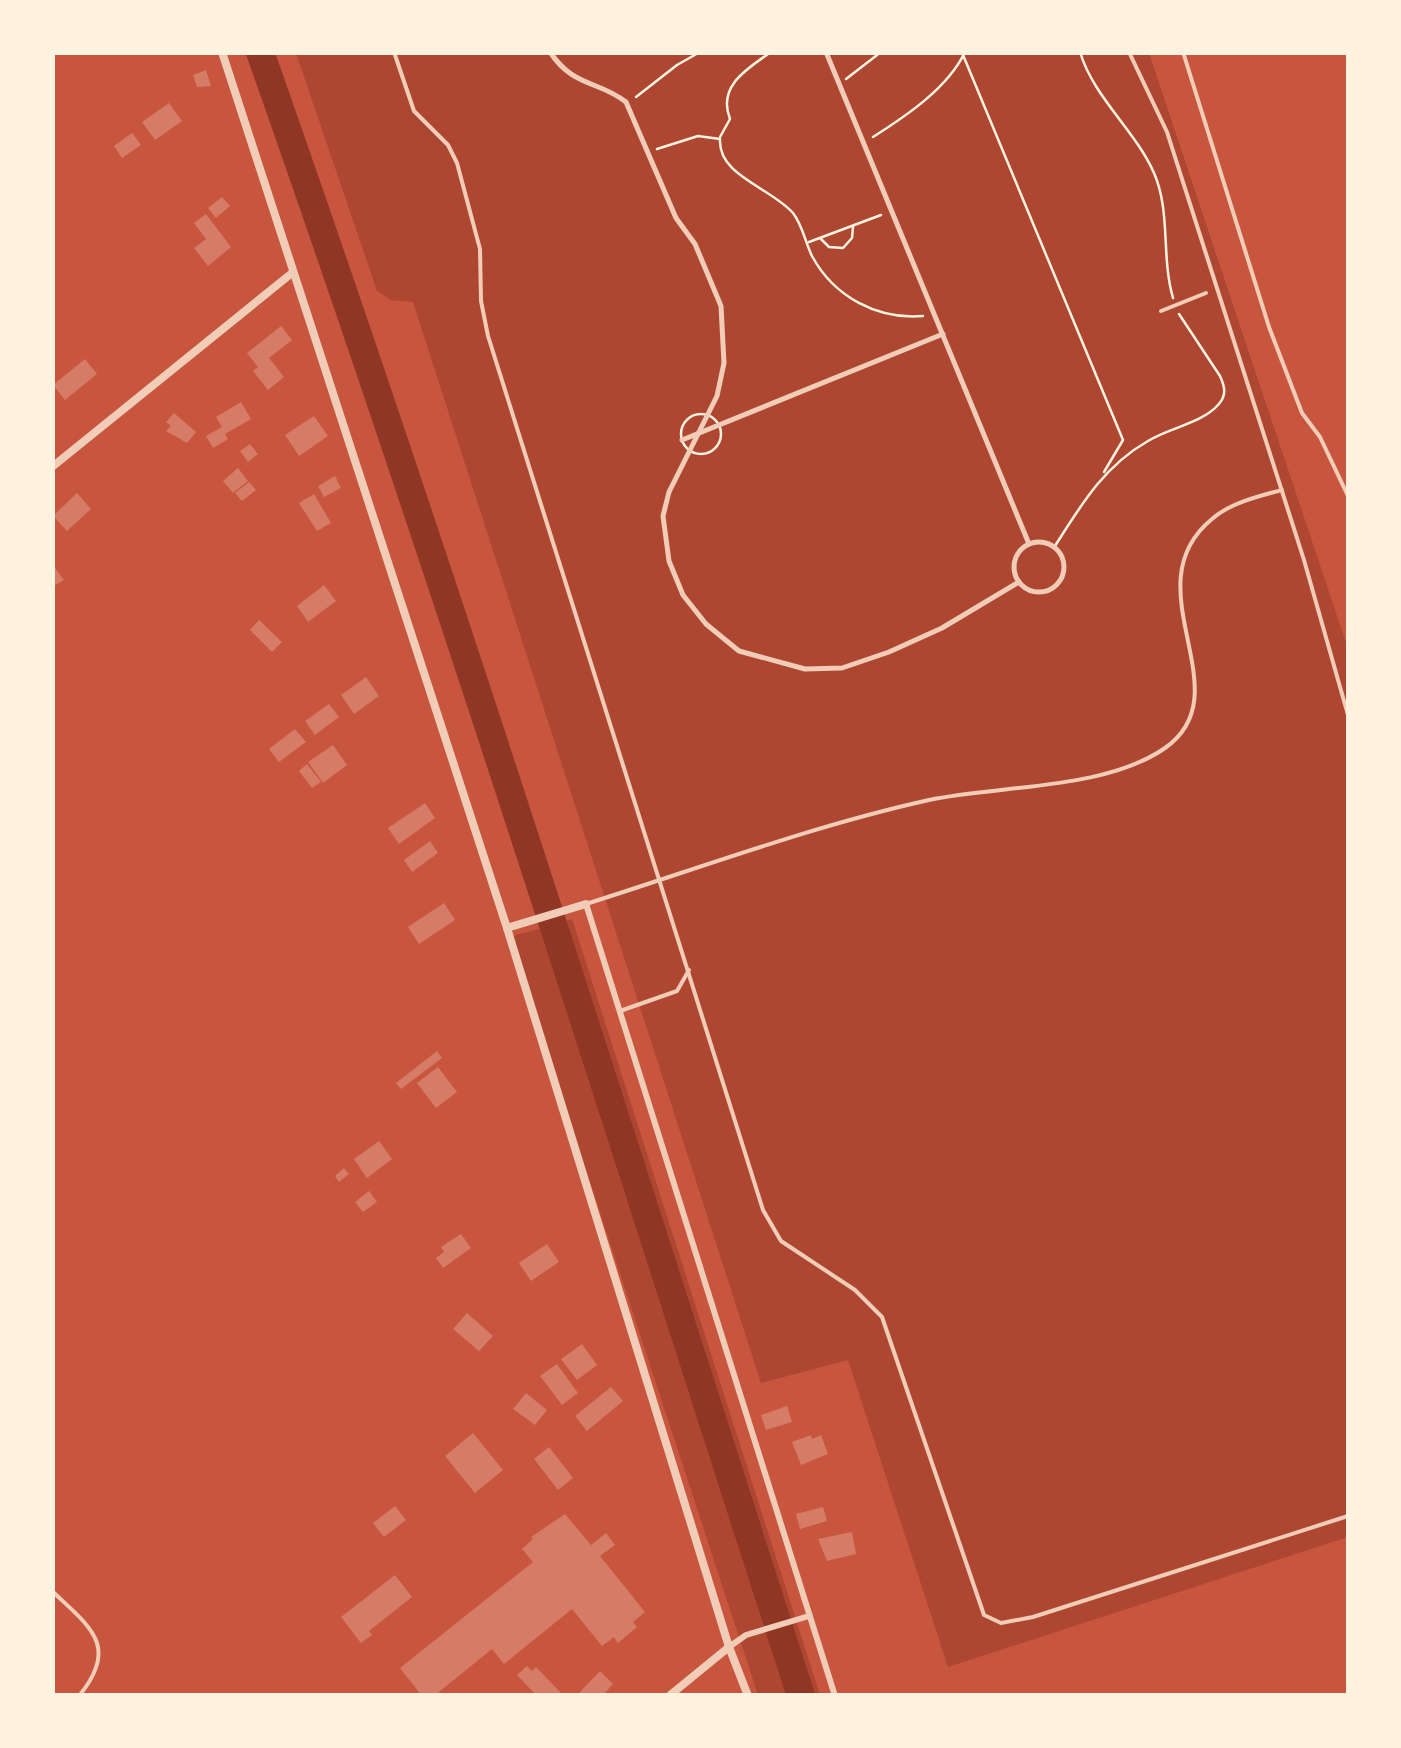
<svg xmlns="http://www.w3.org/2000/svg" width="1401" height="1748" font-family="Georgia,serif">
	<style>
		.green { fill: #ae4732 }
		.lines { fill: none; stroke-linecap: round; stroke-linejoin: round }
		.river { stroke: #8f3625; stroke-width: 28 }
		.building { fill: #d67c66 }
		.path { stroke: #fff3e0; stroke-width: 2.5 }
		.service { stroke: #f1ccb7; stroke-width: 4 }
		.pedestrian { stroke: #f1ccb7; stroke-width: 5 }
		.minor { stroke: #f1ccb7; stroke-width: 6 }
		.tertiary { stroke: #f1ccb7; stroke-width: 8 }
	</style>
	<rect width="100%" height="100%" fill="#c8553d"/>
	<!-- green -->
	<g class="green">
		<path d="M296,53H1149L1348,649V1537L948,1667L848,1360L761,1383L413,302L391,300L377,291Z"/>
		<path d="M572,919L820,1695H758L510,937Z"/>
	</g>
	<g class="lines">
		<!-- river -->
		<path class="river" d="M260,52C452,596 624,1147 801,1696"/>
	</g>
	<!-- building -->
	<g class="building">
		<path d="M206,70L211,86L197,87L193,75Z"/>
		<path d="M169,103L182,121L155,140L142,122Z"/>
		<path d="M132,133L141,145L122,158L114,146Z"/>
		<path d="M222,197L230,206L216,218L208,208Z"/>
		<path d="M206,214L231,247L208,266L194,248L206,239L194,223Z"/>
		<path d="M281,326L292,340L269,358L284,377L268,390L253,371L258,367L247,353Z"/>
		<path d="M85,359L97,374L65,400L53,385Z"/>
		<path d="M241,402L251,419L225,434L228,439L213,448L206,436L222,427L216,417Z"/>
		<path d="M174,413L196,432L187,443L166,431L171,426L166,422Z"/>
		<path d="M314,416L328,436L299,456L285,435Z"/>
		<path d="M250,444L258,454L248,462L240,451Z"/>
		<path d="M238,468L248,481L233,493L223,481Z"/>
		<path d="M335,476L341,488L324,497L318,486Z"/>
		<path d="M249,482L256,490L242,501L235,493Z"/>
		<path d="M77,493L91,509L67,531L53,516Z"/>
		<path d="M314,494L331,523L317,531L299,503Z"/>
		<path d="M52,564L64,580L52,587Z"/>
		<path d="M324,585L336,601L308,622L297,606Z"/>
		<path d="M259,620L282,642L272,652L250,630Z"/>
		<path d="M366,677L379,696L354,714L341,695Z"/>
		<path d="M329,704L339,717L315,735L305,721Z"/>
		<path d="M295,729L306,742L279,762L269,749Z"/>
		<path d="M333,745L347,765L323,783L308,762Z"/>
		<path d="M307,764L321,782L312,788L299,771Z"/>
		<path d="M425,803L435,818L399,844L388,828Z"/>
		<path d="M430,841L438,853L412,872L404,860Z"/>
		<path d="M444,903L455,920L419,944L408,927Z"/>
		<path d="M437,1051L442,1058L401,1089L396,1083Z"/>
		<path d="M438,1067L457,1092L436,1108L417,1083Z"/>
		<path d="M379,1141L392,1159L367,1178L354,1159Z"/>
		<path d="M344,1168L349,1174L339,1182L335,1176Z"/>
		<path d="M369,1191L377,1202L363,1212L355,1202Z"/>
		<path d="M461,1234L471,1248L443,1268L436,1258L444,1252L441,1247Z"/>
		<path d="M547,1244L559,1262L531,1281L519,1263Z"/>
		<path d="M467,1313L493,1336L479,1351L453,1329Z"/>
		<path d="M582,1344L597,1365L577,1380L561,1359Z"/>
		<path d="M557,1364L578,1393L562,1405L540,1376Z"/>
		<path d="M611,1387L623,1401L587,1431L575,1416Z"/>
		<path d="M526,1393L547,1410L535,1425L513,1409Z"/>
		<path d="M787,1406L792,1422L766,1430L761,1415Z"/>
		<path d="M473,1433L503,1470L475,1493L445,1456Z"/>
		<path d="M811,1435L812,1439L821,1435L828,1454L801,1465L792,1442Z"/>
		<path d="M549,1447L573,1478L558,1490L534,1459Z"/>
		<path d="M395,1506L406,1520L384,1537L373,1523Z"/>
		<path d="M823,1507L827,1521L800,1529L796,1514Z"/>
		<path d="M565,1514L591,1545L606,1533L615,1545L600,1556L645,1612L633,1622L637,1627L618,1643L614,1637L602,1646L572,1609L504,1664L492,1649L434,1696H422L400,1668L533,1562L522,1549L533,1539L531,1537Z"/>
		<path d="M852,1532L856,1554L827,1561L818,1539Z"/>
		<path d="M395,1575L412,1597L369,1631L372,1635L361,1643L341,1617Z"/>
		<path d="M527,1666L532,1671L536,1667L564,1696H537L517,1675Z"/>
		<path d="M600,1671L613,1684L602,1696H581L579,1693Z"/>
	</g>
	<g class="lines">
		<!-- path -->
		<g class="path">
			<path d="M1080,52C1094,98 1135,130 1154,173C1171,212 1161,257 1173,298"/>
			<path d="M963,55L1123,440L1104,472"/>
			<path d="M846,79L881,52"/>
			<path d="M636,97L677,65L700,52"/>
			<path d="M720,137L730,119C717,86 747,69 771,52"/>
			<path d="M873,137C906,116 948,88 965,52"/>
			<path d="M657,149L698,136L720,139C718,176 770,187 793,213C803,226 805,242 812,256C834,297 878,320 923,316"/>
			<path d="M821,239L829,247L843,248L852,238L853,227"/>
			<path d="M809,242L881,215"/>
			<circle cx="701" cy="434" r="20"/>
			<path d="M1055,546C1081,505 1104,466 1148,441C1169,428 1202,423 1218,405C1227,395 1225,387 1220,376L1179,314"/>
		</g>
		<!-- service -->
		<g class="service">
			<path d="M394,52L414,111L448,145L457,163L480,249L481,301L488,336L763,1210L781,1241L855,1290L882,1317L984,1615L1001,1623L1033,1617L1348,1516"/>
			<path d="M1129,52L1167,132L1304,560L1348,715"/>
			<path d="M1183,52L1269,327L1302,413L1320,437L1348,496"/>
			<path d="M1161,311L1206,293"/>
			<path d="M586,904C700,868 812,826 929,800C1000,785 1105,790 1165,748C1245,692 1129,587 1212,519C1230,503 1259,496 1282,490"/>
			<path d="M620,1011L677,991L689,970"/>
			<path d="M52,1591C90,1627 120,1646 79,1696"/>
		</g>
		<!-- pedestrian -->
		<g class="pedestrian">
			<path d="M550,52C574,88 598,80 626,102L676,218L695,244L721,306L724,363L717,396L669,492L663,516L669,561L683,595L706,624L739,651L805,669L842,668L889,652L942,628L1019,582"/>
			<path d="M826,52L1029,544"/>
			<path d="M682,440L943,334"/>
			<circle cx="1039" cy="567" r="25"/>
		</g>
		<!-- minor -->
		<g class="minor">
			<path d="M586,904L835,1696"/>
			<path d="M729,1647L746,1635L809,1616"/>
		</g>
		<!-- tertiary -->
		<g class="tertiary">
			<path d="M222,52L507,928L729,1647L748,1696"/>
			<path d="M52,467L292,273"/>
			<path d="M507,928L586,904"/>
			<path d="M669,1696L729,1647"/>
		</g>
	</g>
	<!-- border -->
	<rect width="1401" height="1748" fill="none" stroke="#fff3e0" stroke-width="110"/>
</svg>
